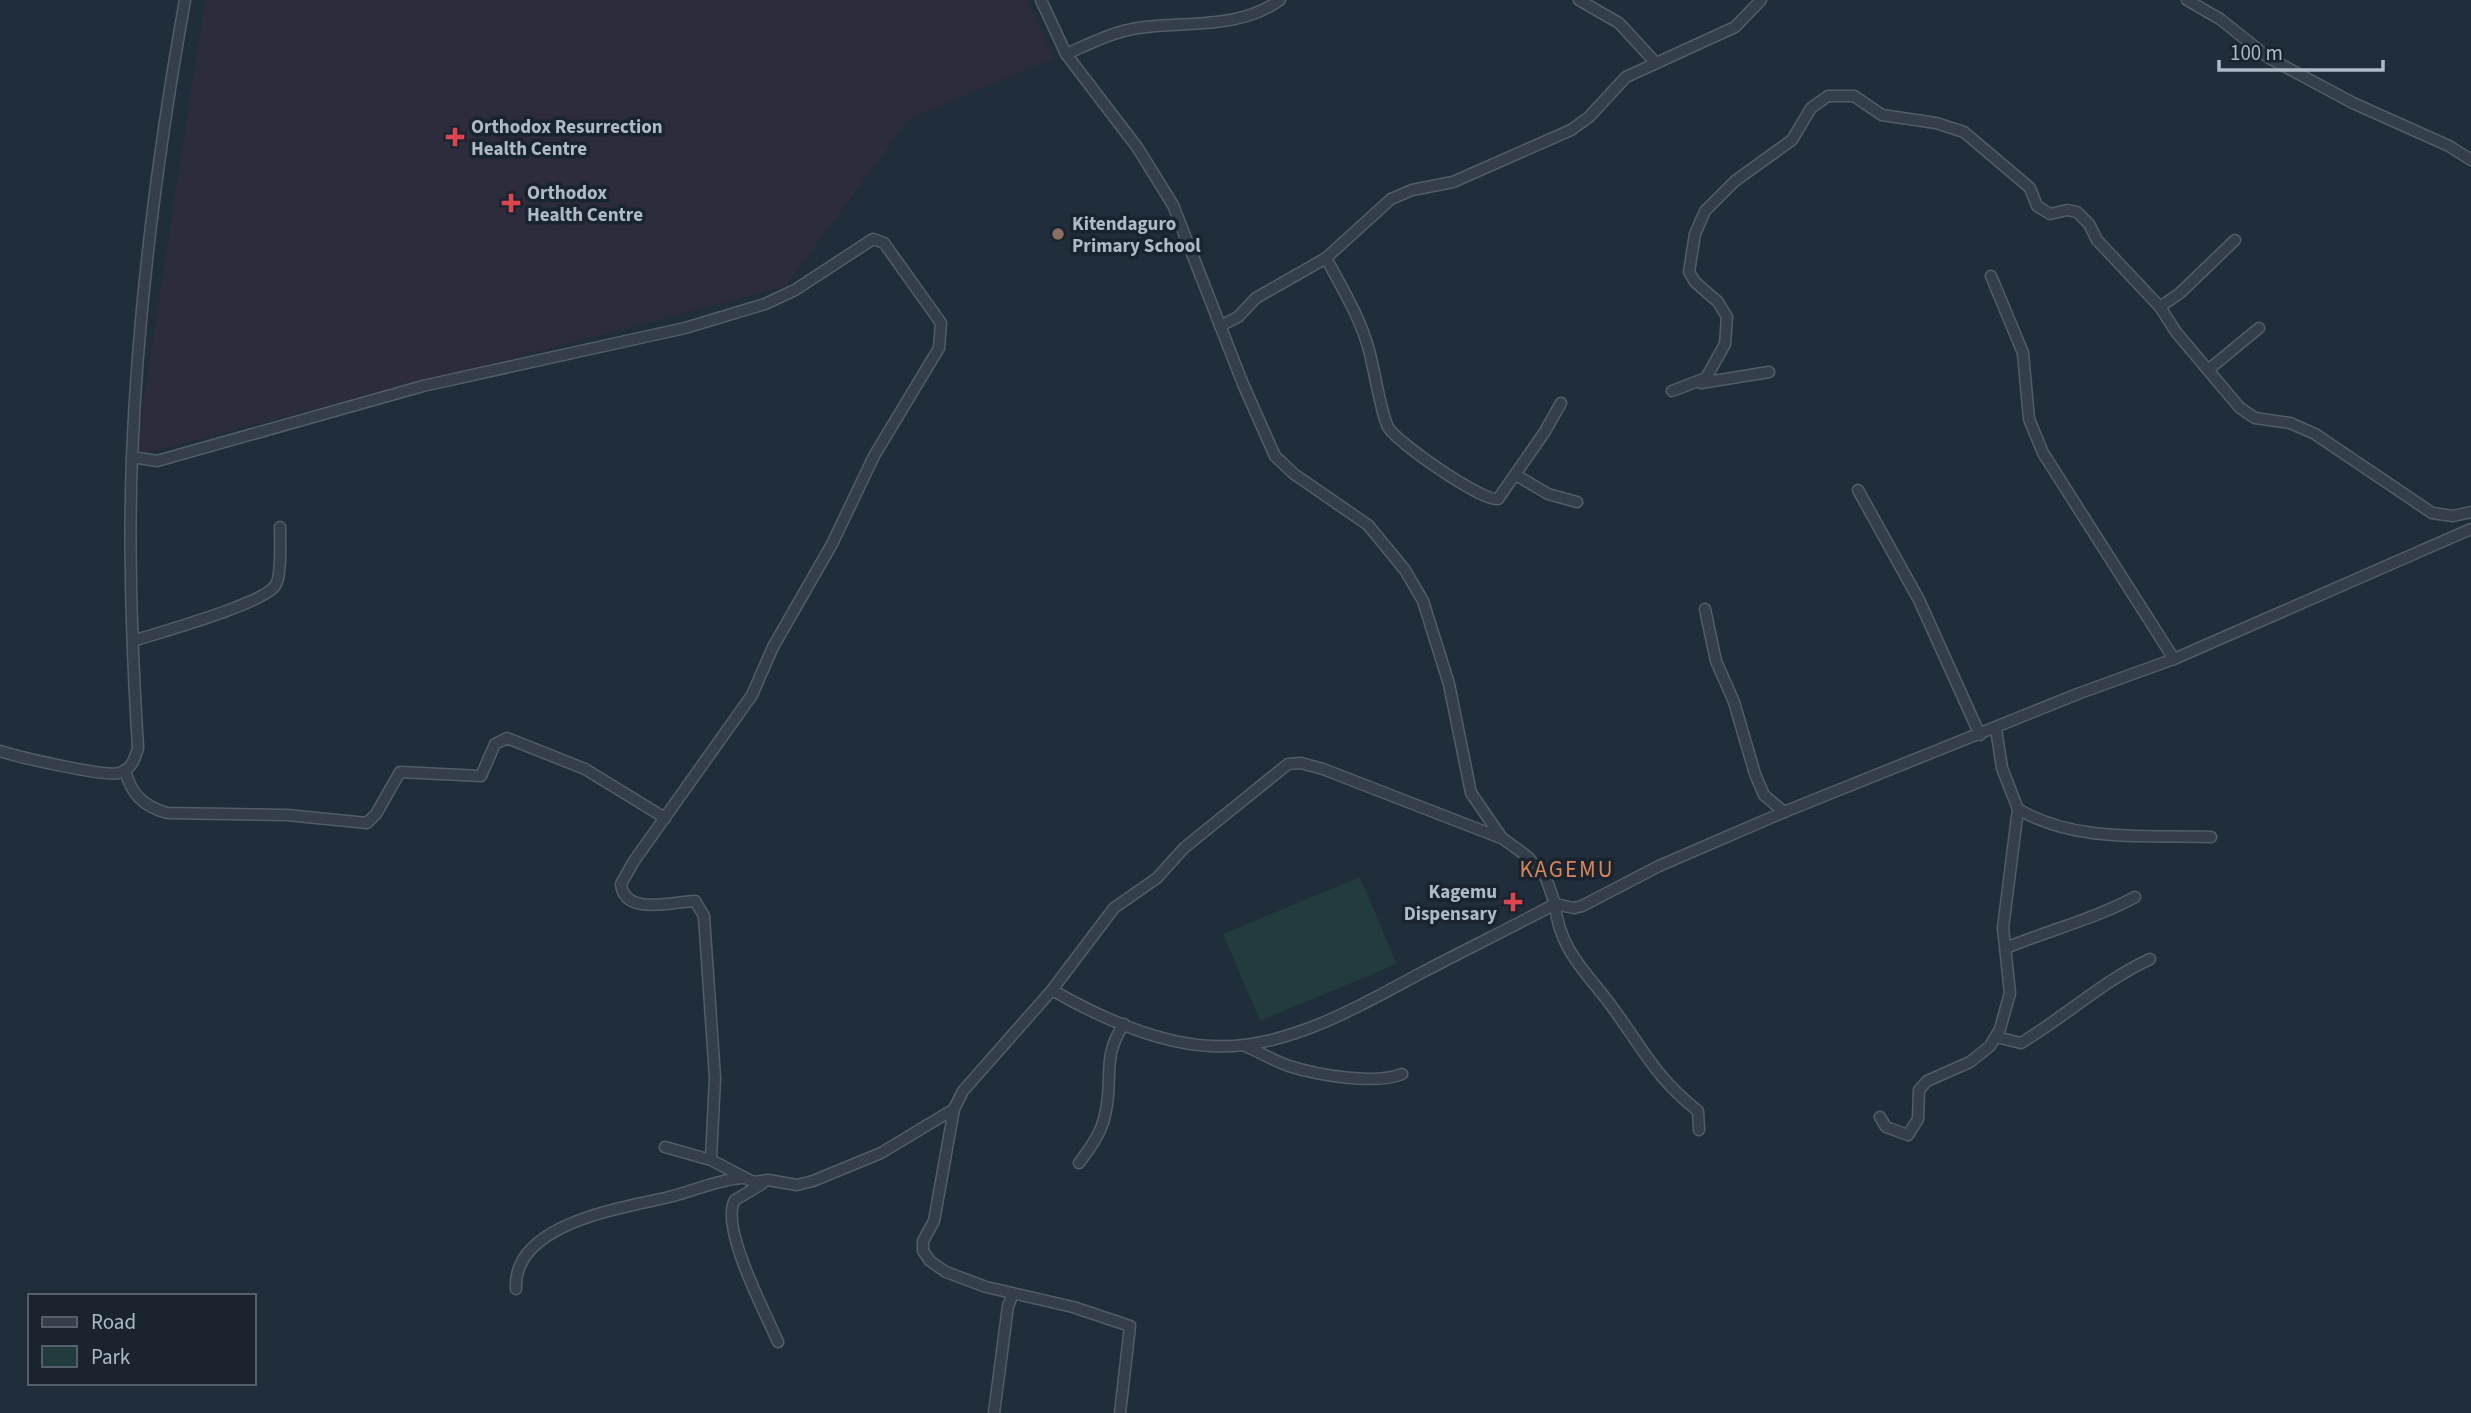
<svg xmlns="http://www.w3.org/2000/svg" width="2471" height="1413" font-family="'Source Sans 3',sans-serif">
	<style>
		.medical { fill: #2d2c3c }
		.green { fill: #223b3c }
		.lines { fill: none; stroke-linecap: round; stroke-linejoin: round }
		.street-casing { stroke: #515d68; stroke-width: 13 }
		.street { stroke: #343f4b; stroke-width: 10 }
		.health-dot { fill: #e0444e; stroke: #19242f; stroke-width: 2.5 }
		.education-dot { fill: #8d6e63; stroke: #19242f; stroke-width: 2.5 }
		.labels { text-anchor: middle; stroke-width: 7; stroke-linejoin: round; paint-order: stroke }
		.poi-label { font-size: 19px; font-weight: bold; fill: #aebac7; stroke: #19242f; text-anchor: start }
		.quarter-label { font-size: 23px; letter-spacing: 2px; fill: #da8557; stroke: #19242f }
	</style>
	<rect width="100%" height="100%" fill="#202d3b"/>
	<!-- medical -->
	<path class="medical" d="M205,0H1027L1054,58L909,119L785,287L135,456Z"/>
	<!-- green -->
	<path class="green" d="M1360,877L1397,964L1260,1021L1223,934Z"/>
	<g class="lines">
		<defs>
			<g id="street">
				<path d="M1041,0L1066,54L1137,147L1173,205L1243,384L1275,456L1294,474L1368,525L1405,570L1423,601L1449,684L1471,793L1502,838L1528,857L1546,878L1555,904L1574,908L1582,906L1659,866L1784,812L2080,693L2174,659L2471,529"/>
				<path d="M1579,0L1619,23L1655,62"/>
				<path d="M2187,0L2220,19L2269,58L2353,103L2449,146L2471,160"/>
				<path d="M1066,54C1089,44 1112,32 1138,28C1185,21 1238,30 1280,0"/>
				<path d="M1326,258C1342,288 1360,317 1369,350C1374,368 1381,414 1388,427C1397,443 1483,502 1498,499L1544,433L1561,403"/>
				<path d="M1991,276L2023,353L2029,419L2043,453L2174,659"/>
				<path d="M2160,307L2180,293L2235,240"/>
				<path d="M1220,326L1238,317L1256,298L1326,258L1391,199L1412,190L1453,182L1571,130L1589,117L1626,77L1735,27L1761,0"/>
				<path d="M2208,370L2259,328"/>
				<path d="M1701,383L1769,372"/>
				<path d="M1672,391L1706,378L1725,344L1727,317L1718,302L1695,282L1689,272L1695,234L1705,211L1735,181L1792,140L1811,108L1828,96H1854L1882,115L1936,123L1964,132L2030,188L2037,206L2050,214L2067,210L2077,212L2089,224L2097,240L2160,307L2176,332L2240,408L2255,418L2290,423L2315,434L2432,513L2453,516L2471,512"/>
				<path d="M132,457L157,461L423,386L685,328L765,304L795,290L873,239L884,243L941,323L939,348L874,456L832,544L773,647L752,695L634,861L621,884C624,917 675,901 695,901L704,916L715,1078L711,1159"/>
				<path d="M1516,475L1548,494L1577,502"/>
				<path d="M1858,490L1919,600L1980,735"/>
				<path d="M1705,609L1716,661L1734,702L1755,774L1764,795L1784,812"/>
				<path d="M133,641C160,632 260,605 275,586C282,577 280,539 280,527"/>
				<path d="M0,751C18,757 105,777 119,773C131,770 135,759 138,748C132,651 128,554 132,457C138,304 158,151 185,0"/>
				<path d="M125,770C131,794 143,806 167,813L287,815L367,823L376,814L400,772L481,776L495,744L507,738L585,769L665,818"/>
				<path d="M2018,809C2075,843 2147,835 2211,837"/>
				<path d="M2006,948C2049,930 2095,919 2135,897"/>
				<path d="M1052,990C1099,1017 1155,1043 1210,1046C1285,1051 1359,1006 1423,972C1467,949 1512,927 1555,904C1559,952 1590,975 1615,1011C1645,1052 1656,1078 1698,1111L1699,1130"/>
				<path d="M1996,1037L2021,1043C2066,1016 2103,981 2150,959"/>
				<path d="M1245,1046C1260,1052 1274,1061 1289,1066C1317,1075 1375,1085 1402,1074"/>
				<path d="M1880,1117L1886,1127L1908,1135L1918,1119L1919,1090L1927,1081L1970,1062L1990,1046L2000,1029L2010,993L2003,928L2018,809L2002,768L1996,729"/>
				<path d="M665,1147L711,1160L753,1182L768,1180L797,1185L813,1181L881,1153L954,1109"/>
				<path d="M1079,1163C1090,1148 1101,1134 1105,1115C1114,1077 1101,1058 1124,1024"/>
				<path d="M762,1184L735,1200C719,1226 766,1314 778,1342"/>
				<path d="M516,1289C512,1223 623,1208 669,1197C694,1191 716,1180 742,1178"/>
				<path d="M994,1413L1008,1306L1013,1294"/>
				<path d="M1120,1413L1130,1326L1073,1307L986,1287L946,1272L930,1261L923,1251V1241L934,1221L954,1109L963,1091L1052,990L1114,908L1157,878L1184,848L1288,764L1301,763L1323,769L1501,838"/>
			</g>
		</defs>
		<!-- street casing -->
		<use href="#street" class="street-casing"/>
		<!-- street -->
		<use href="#street" class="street"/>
	</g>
	<!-- markers -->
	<g class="health-dot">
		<path d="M451.5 126.5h7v7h7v7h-7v7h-7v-7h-7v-7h7z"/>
		<path d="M507.5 192.5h7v7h7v7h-7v7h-7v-7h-7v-7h7z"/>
		<path d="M1509.5 891.5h7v7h7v7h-7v7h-7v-7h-7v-7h7z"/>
	</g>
	<circle class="education-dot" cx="1058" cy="234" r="7"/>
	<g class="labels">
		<!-- poi labels -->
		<g class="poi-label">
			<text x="471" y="133">Orthodox Resurrection<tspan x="471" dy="22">Health Centre</tspan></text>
			<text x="527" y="199">Orthodox<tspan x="527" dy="22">Health Centre</tspan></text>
			<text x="1072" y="230">Kitendaguro<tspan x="1072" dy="22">Primary School</tspan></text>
			<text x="1497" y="898" text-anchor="end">Kagemu<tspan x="1497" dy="22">Dispensary</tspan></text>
		</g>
		<!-- quarter labels -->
		<g class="quarter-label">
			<text x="1567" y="877">KAGEMU</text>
		</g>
	</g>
	<!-- legend -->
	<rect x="28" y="1294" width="228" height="91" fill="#19242f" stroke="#55606c" stroke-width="2"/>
	<rect x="42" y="1317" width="35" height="10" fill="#343f4b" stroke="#55606c" stroke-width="2"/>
	<text x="91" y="1329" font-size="21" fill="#aebac7">Road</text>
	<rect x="42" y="1346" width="35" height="21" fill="#223b3c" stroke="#55606c" stroke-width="2"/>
	<text x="91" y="1364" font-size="21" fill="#aebac7">Park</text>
	<!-- scale -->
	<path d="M2219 60v10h164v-10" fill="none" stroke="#aebac7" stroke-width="3.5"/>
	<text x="2230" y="60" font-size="21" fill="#aebac7" stroke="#19242f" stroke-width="5" paint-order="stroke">100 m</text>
</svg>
